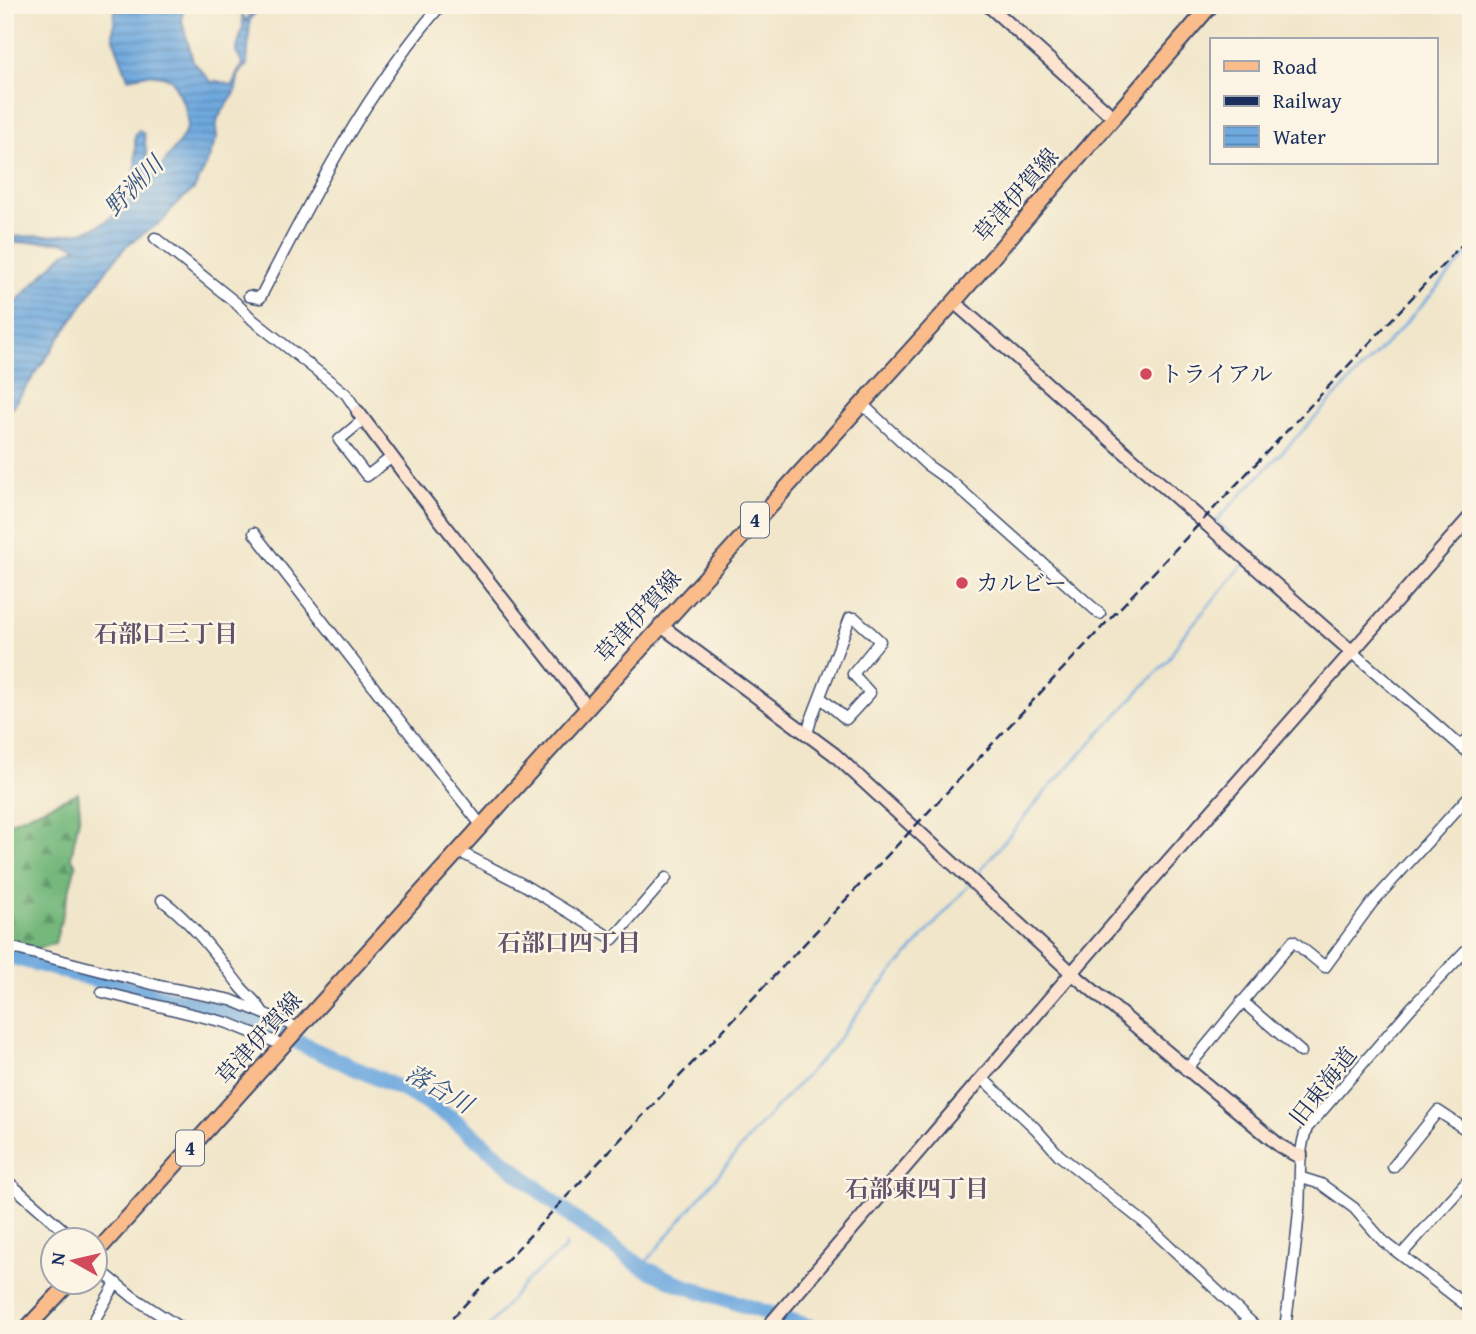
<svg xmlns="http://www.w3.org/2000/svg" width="1476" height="1334" font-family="'Gentium Book Plus','Noto Serif JP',serif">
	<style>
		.forest { fill: url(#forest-firs); stroke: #48746d; stroke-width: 2 }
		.water { fill: url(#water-rules); stroke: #446c9e; stroke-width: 2 }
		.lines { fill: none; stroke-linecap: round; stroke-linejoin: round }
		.stream { stroke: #6ea9de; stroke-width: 2.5 }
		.river { stroke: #6ea9de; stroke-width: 16 }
		.street-casing { stroke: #3b4a6e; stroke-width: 13 }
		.secondary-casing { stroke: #3b4a6e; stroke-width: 16 }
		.primary-casing { stroke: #3b4a6e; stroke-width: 18 }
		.street { stroke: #fff; stroke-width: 10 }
		.secondary { stroke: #fde4d0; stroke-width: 12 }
		.primary { stroke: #f9bc8a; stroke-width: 14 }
		.rail { stroke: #1b2f5e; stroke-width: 2.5; stroke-dasharray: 10 5; stroke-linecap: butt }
		.poi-dot { fill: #d1495b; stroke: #fcf5e5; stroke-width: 2.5 }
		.labels { text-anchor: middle; stroke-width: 5; stroke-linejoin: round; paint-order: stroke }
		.shield { fill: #fcf5e5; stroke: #5e6a86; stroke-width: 2 }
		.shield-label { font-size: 21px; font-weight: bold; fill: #1b2f5e }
		.street-label { font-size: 23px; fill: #1b2f5e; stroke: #fcf5e5 }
		.poi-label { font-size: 23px; fill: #1b2f5e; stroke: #fcf5e5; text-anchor: start }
		.water-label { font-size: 24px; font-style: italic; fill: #345484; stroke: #fcf5e5 }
		.neighbourhood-label { font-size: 24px; font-weight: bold; fill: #62536c; stroke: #fcf5e5 }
	</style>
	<defs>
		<pattern id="forest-firs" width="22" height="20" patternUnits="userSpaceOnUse" patternTransform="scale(1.75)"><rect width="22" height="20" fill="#74b87c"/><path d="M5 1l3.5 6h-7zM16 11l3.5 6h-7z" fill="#5e9669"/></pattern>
		<pattern id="water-rules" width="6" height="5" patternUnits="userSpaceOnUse" patternTransform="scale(1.75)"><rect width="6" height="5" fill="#6ea9de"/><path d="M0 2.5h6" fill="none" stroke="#5a8ab7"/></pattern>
	</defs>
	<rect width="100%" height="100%" fill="#fcf5e5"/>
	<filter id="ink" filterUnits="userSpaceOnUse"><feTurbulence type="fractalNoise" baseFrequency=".0143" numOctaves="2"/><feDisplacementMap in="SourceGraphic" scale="14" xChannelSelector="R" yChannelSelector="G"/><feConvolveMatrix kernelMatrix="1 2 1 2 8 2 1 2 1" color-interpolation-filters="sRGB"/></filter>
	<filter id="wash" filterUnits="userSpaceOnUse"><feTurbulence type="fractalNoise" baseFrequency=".00686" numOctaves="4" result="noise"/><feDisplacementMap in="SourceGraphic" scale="28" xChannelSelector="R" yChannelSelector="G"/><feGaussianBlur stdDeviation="1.57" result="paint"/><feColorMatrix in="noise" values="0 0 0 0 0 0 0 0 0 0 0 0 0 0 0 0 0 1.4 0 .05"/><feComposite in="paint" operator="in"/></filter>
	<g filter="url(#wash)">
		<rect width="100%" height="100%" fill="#f1e6ca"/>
		<!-- forest -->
		<path class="forest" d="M78,793L80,813L71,857L76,865L55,943L38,949L5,940V833L9,823Z"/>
		<!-- water -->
		<path class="water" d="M115,5H183L182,21L193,61L211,82L218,81L233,86L237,73L243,65L236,52L243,26L242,13L246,21L254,7L260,5L250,20L247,65L239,73L235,93L218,118L216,129L217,137L205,168L194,189L173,207L164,220L127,245L108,268L5,418V313L64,253L78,247C63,238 24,243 5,243V237C55,235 116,243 133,183C137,168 135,149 135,134L139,130L144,134L150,181L181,140L188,126L185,106L172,80L163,76L147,74L128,78L113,38Z"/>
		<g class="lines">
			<!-- stream -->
			<g class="stream">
				<path d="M1250,556L1252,553L1216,521L1402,327L1471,250"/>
				<path d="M975,877L1046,791L1169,659L1181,638L1244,564"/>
				<path d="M642,1267L759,1126L832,1048L864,1004L969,885"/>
				<path d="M486,1329L527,1280L564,1250L566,1244"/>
			</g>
			<!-- river -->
			<path class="river" d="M5,955L123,987L246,1016L310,1048L408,1092L452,1118L574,1219L642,1267L679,1284L817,1329"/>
		</g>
	</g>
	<g filter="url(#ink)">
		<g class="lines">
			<defs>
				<g id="street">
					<path d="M155,238L235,302L253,320L346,394L358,412"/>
					<path d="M249,296L260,298C313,195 365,93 441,5"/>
					<path d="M861,403L927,465L954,484L1100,614"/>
					<path d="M364,419L339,440L367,476L392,457"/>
					<path d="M254,533L481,825"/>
					<path d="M1352,652L1471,755"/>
					<path d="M807,734L811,720L850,618H855L880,641L853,674L870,693L846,719L820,697"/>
					<path d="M1461,747L1471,735"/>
					<path d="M458,851L524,885L613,939L666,878"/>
					<path d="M162,900C193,923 216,955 240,986C247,995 256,1001 262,1011"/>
					<path d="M5,946L164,987L231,1000L299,1028"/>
					<path d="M102,992L228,1023L283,1045"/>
					<path d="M1242,1001L1301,1052"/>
					<path d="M1186,1070L1293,941L1325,967L1372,903L1471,794"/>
					<path d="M982,1078L1035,1128L1059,1155L1146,1224L1255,1326L1261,1329"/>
					<path d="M1393,1167L1438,1111L1471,1133"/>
					<path d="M1302,1178L1321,1184L1354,1208L1383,1241L1471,1309"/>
					<path d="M5,1179L75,1240"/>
					<path d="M1402,1254L1471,1177"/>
					<path d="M94,1265L133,1297L182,1329"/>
					<path d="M89,1329L116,1283"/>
					<path d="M1285,1329C1290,1289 1296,1249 1299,1209C1301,1183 1297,1153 1307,1128L1411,1008L1471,945"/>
				</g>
				<g id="secondary">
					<path d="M988,5L1113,117"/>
					<path d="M954,302L1352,652"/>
					<path d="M358,412L406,476L587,707"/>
					<path d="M660,625L834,754L1073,974L1280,1146L1296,1155H1301"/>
					<path d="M766,1329L1150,882L1471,516"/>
				</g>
				<g id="primary">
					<path d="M94,1255L954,302L1211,5"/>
					<path d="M26,1329L70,1282"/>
				</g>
			</defs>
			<!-- street casing -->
			<use href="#street" class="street-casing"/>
			<!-- secondary casing -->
			<use href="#secondary" class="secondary-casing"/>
			<!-- primary casing -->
			<use href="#primary" class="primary-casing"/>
			<!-- street -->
			<use href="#street" class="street"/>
			<!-- secondary -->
			<use href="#secondary" class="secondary"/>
			<!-- primary -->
			<use href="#primary" class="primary"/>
			<!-- rail -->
			<path class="rail" d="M442,1329L1471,235"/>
		</g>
	</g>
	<!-- markers -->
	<g class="poi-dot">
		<circle cx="1146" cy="374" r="7"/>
		<circle cx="962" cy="583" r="7"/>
	</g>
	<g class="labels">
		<!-- shield labels -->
		<g class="shield">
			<rect x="741" y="502.5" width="28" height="35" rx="5"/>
			<rect x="176" y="1130.5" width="28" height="35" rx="5"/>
		</g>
		<g class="shield-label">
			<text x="755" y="527">4</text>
			<text x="190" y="1155">4</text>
		</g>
		<!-- street labels -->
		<g class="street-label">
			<text transform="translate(1016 195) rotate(-49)" y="8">草津伊賀線</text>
			<text transform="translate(638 616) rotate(-48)" y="8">草津伊賀線</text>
			<text transform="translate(259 1038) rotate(-48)" y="8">草津伊賀線</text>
			<text transform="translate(1323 1086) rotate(-52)" y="8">旧東海道</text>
		</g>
		<!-- poi labels -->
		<g class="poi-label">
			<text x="1160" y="382">トライアル</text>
			<text x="976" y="591">カルビー</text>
		</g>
		<!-- water labels -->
		<g class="water-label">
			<text transform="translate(134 186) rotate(-46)" y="8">野洲川</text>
			<text transform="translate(439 1089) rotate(30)" y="8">落合川</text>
		</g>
		<!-- neighbourhood labels -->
		<g class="neighbourhood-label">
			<text x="166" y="642">石部口三丁目</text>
			<text x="569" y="951">石部口四丁目</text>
			<text x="917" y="1197">石部東四丁目</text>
		</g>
	</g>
	<!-- margin -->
	<rect width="1476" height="1334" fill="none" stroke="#fcf5e5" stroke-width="28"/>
	<!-- legend -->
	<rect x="1210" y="38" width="228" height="126" fill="#fcf5e5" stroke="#a2a6af" stroke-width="2"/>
	<rect x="1224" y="61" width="35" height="10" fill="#f9bc8a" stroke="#a2a6af" stroke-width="2"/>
	<text x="1273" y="74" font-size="21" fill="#1b2f5e">Road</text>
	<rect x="1224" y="96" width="35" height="10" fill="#1b2f5e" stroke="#a2a6af" stroke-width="2"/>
	<text x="1273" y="108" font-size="21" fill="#1b2f5e">Railway</text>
	<rect x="1224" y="126" width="35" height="21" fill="url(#water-rules)" stroke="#a2a6af" stroke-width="2"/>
	<text x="1273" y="144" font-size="21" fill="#1b2f5e">Water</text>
	<!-- north arrow -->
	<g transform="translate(74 1261) rotate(278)"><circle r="33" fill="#fcf5e5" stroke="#a2a6af" stroke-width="2"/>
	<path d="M0-5L12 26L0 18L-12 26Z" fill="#d1495b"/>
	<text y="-10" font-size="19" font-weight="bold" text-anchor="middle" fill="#1b2f5e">N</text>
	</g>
</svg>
